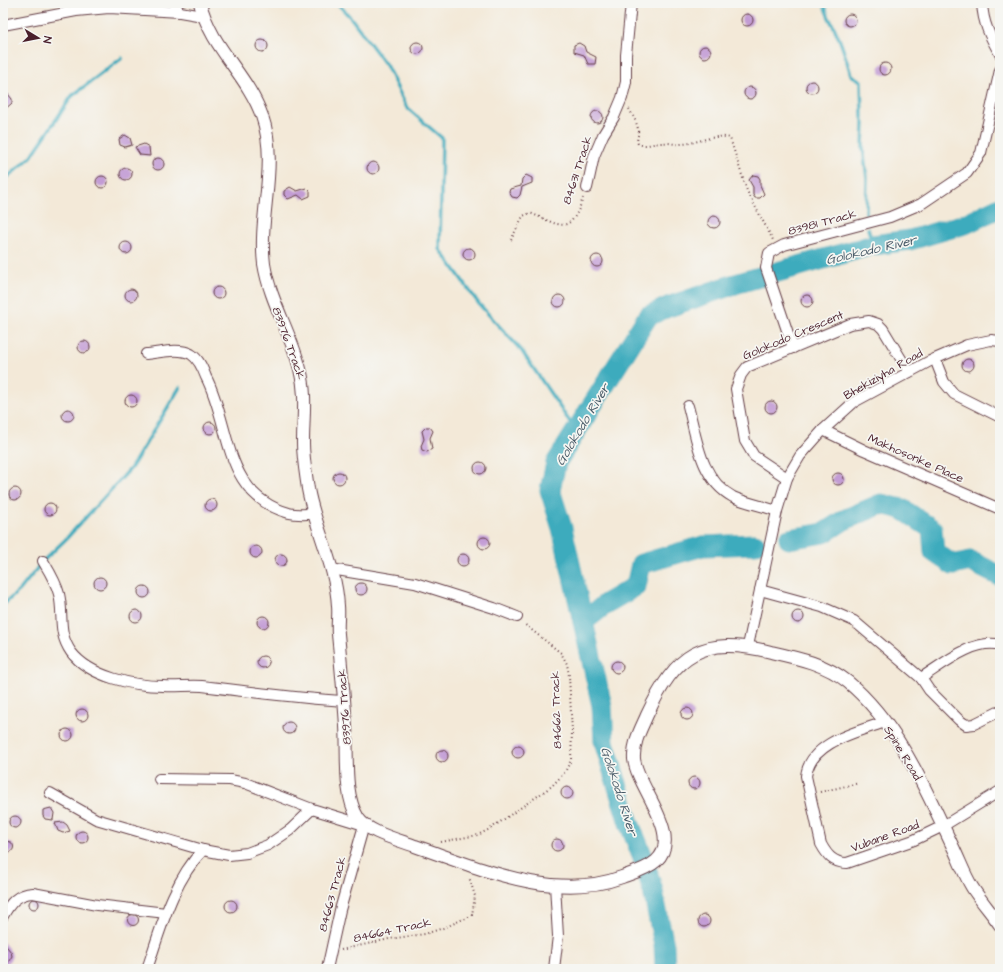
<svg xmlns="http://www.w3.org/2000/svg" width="1003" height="972" font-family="'Architects Daughter',sans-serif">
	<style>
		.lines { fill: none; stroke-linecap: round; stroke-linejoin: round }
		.stream { stroke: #3eabbd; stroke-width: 3.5 }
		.river { stroke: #3eabbd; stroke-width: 21 }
		.building { fill: #c39cd5 }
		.minor-casing { stroke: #633d45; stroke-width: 12 }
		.tertiary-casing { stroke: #633d45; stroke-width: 14 }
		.path { stroke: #633d45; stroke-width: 2; stroke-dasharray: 1 3; stroke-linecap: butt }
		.minor { stroke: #fff; stroke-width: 10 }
		.tertiary { stroke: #fff; stroke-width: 12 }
		.labels { text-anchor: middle; stroke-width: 3.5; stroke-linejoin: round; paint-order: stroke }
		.street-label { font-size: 12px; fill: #4a1f2b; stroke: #f6f6f2 }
		.water-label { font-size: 13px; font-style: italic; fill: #455765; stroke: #f6f6f2 }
	</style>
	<rect width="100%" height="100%" fill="#f6f6f2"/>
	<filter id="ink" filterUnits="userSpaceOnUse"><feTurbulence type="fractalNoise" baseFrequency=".025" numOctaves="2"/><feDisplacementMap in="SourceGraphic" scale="8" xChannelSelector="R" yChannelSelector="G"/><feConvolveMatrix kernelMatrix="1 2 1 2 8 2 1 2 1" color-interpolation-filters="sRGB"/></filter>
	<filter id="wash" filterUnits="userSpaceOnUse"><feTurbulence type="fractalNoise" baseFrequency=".012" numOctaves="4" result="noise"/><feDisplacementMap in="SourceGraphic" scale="16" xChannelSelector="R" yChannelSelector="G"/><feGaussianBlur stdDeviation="0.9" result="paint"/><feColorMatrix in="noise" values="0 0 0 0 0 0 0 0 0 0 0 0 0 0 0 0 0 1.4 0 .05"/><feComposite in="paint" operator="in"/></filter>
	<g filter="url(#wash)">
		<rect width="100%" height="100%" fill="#f3e9d8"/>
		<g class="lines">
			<!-- stream -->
			<g class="stream">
				<path d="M337,3L351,18L386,65L407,108L442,138L440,249L479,304L521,350L576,431"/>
				<path d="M824,3C827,18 832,21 837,34C843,47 847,61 851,75L861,81L862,117L864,124L863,147L867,179L866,213"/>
				<path d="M3,181L31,157L72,96L122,58"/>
				<path d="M868,229L873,245"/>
				<path d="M3,605L20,590L43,561L65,540L131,468L180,387"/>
			</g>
			<!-- river -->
			<g class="river">
				<path d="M789,539L824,533L844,520L881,504L902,509L932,529L934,552L953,565L970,561L1000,576"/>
				<path d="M583,622L607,603L636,586L641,564L703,546L755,544"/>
				<path d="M665,969L664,945L653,891L642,855L629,823L604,742L602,706L562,528L550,490L556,463L648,316L668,307L735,284L873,245L910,240L965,224L1000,207"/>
			</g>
		</g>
		<g id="blocks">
			<!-- building -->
			<g class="building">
				<circle cx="747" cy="20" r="6"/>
				<circle cx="850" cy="20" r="6"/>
				<circle cx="262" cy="46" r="6"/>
				<circle cx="417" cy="48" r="6"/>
				<path d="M579,43L584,46L586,52L596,57L595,64H588L584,55L574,52V45Z"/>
				<circle cx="705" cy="52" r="6"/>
				<circle cx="885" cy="69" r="6"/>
				<circle cx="812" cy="87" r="6"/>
				<circle cx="750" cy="93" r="6"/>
				<path d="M3,88L12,99V103L3,111Z"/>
				<circle cx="597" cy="117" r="6"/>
				<path d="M125,135L130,138L132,145L125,147L120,145L119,139Z"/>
				<path d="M144,144L149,147L150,156L140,155L135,147Z"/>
				<circle cx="158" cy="164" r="6"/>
				<circle cx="373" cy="168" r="6"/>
				<circle cx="126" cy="174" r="6"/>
				<path d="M526,175L532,178V183L522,187L520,195L517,198L512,197L509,192L510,189L521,186L522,179Z"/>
				<path d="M753,175L758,176L760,179V185L764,194L760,198H755L753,195V187L749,180Z"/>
				<circle cx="102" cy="182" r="6"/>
				<path d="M290,187L297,191L307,188L310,191V196L303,199L298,195L288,199L284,195V191Z"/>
				<circle cx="714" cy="222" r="6"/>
				<circle cx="126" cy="248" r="6"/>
				<circle cx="469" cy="254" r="6"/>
				<circle cx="597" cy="261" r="6"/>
				<circle cx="218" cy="293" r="6"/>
				<circle cx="131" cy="295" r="6"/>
				<circle cx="559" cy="301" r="6"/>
				<circle cx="807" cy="301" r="6"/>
				<circle cx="84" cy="347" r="6"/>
				<circle cx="968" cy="365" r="6"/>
				<circle cx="131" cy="401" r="6"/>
				<circle cx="771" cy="407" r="6"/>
				<circle cx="68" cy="415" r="6"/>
				<circle cx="210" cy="428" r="6"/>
				<path d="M426,427H430L433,431L430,438L432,449L427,452L422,450L421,446L424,439L422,431Z"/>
				<circle cx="480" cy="468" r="6"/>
				<circle cx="339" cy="478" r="6"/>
				<circle cx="838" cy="479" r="6"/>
				<circle cx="15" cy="494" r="6"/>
				<circle cx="211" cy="505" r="6"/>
				<circle cx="50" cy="509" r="6"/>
				<circle cx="484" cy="543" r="6"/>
				<circle cx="256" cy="552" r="6"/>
				<circle cx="281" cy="560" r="6"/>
				<circle cx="463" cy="560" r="6"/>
				<circle cx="100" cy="583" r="6"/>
				<circle cx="361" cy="589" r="6"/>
				<circle cx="144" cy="592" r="6"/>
				<circle cx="136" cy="616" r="6"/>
				<circle cx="798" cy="617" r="6"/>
				<circle cx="263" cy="622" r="6"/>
				<circle cx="263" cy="662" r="6"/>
				<circle cx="617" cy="667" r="6"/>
				<circle cx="687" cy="714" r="6"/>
				<circle cx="82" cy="715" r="6"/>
				<circle cx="289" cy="728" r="6"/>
				<circle cx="67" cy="735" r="6"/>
				<circle cx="518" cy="752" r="6"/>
				<circle cx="442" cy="756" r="6"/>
				<circle cx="694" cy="783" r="6"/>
				<circle cx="567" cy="793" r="6"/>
				<path d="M51,808L54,813L53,820L45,819L43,816V810Z"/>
				<circle cx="15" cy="822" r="6"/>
				<path d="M63,822L67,825L70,831L63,833L58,831L55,823Z"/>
				<circle cx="82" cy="837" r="6"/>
				<circle cx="557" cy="845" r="6"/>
				<circle cx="8" cy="847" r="5.5"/>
				<circle cx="34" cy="904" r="5"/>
				<circle cx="231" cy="906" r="6"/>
				<circle cx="133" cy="920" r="5.5"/>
				<circle cx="704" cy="921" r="6"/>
				<path d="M3,942L11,952L12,956L4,969Z"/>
			</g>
		</g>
	</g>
	<g filter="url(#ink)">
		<use href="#blocks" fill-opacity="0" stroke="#633d45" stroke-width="1"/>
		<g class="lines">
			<defs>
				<g id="minor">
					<path d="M173,3L180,12L203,16"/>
					<path d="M982,3C983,23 990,37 1000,54"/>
					<path d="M3,25L76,11L109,8L180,12"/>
					<path d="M587,188L594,156L603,135L614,117L622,98L626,82V55L631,3"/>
					<path d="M793,348L766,268L769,253L784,245L890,217L921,204L967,173L981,153L1000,70"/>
					<path d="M146,354C159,353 179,347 191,354C199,359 203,369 206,377C232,427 222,494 289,513C297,515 306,514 314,514"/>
					<path d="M935,359L944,382L954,394L1000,417"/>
					<path d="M688,406C697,439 700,479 733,497C746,503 763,506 777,511"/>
					<path d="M823,430L864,450L1000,509"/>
					<path d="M787,478L754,456L745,441L736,389L741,375L747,367L850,324L869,321L878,324L883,329L909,372"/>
					<path d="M43,561C49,571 56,582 59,594C64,615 57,632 71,652C90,677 134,686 163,686C176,687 189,685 202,686C250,692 296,698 344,701"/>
					<path d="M331,569L415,583L494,608L517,617"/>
					<path d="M760,590L822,607L854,621L921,678L929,690L959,720L966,725L974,724L1000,711"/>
					<path d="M748,646L777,511L787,478L800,456L823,430L854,402L930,361L967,345L991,340L1000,341"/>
					<path d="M921,678C943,664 974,638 1000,645"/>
					<path d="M885,722C857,732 810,742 806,776L821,844C827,855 833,863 847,863L914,840L943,826L1000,791"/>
					<path d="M159,779L230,780L245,783L312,809L364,825L340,910L327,969"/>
					<path d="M50,793L96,819L203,850L229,855L247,853L268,845L290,830L312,809"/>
					<path d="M3,916C10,903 17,894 33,893L97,905L166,913"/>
					<path d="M147,969C161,928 173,881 203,850"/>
					<path d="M554,969L558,936L555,885"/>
				</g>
				<path id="tertiary" d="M200,3C211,48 247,74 262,116C279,164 258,215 264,264C270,301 291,333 300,369C307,395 303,416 303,443C303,458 306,474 308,489C315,528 336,566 338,606C339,615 337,624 338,634C341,665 344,695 346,726C348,754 343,794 358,818C367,832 399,840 415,846C480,868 554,902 622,877C633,873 647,869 656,861C684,836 637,787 634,759C633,742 641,729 647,715C676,653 702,635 771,652C798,658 826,664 848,682C898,724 925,788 952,845C959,859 964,874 972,887C980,900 991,912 1000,925"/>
			</defs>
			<!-- minor casing -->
			<use href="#minor" class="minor-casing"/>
			<!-- tertiary casing -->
			<use href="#tertiary" class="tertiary-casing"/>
			<!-- path -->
			<g class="path">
				<path d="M629,109C633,116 638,124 638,131C639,136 636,139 638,144C647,147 653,143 662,143C669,142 675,145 681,144C697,144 714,133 730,138L747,191L773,240"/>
				<path d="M511,240L523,216L530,213C560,225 570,237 583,198"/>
				<path d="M820,792L859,783"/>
				<path d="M441,842L478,835L490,829L552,786L565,772L571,760L572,732L569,676L567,664L561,653L524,624"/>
				<path d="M341,950L389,939L425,934L446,927L472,915L475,896L469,877"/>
			</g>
			<!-- minor -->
			<use href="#minor" class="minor"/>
			<!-- tertiary -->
			<use href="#tertiary" class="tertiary"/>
		</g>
	</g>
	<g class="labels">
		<!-- street labels -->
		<g class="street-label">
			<text transform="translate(577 170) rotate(-72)" y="4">84631 Track</text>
			<text transform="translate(822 222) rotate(-15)" y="4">83981 Track</text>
			<text transform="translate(793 335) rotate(-23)" y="4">Golokodo Crescent</text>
			<text transform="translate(289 343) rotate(70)" y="4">83976 Track</text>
			<text transform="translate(883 374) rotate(-30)" y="4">Bhekiziyha Road</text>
			<text transform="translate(916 458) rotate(24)" y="4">Makhosonke Place</text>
			<text transform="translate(344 707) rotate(-94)" y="4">83976 Track</text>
			<text transform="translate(556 710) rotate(-92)" y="4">84662 Track</text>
			<text transform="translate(903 753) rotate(59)" y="4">Spine Road</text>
			<text transform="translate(885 836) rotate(-20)" y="4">Vubane Road</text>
			<text transform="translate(332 894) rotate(-75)" y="4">84663 Track</text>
			<text transform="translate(392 930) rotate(-12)" y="4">84664 Track</text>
		</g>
		<!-- water labels -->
		<g class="water-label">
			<text transform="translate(871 249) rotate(-13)" y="5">Golokodo River</text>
			<text transform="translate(582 424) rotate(-59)" y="5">Golokodo River</text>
			<text transform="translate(620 791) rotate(72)" y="5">Golokodo River</text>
		</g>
	</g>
	<!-- margin -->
	<rect width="1003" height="972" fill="none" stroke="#f6f6f2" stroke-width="16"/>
	<!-- north arrow -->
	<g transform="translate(38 38) rotate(100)" stroke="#f6f6f2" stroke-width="3" paint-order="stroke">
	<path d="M0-3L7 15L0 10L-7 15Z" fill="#4a1f2b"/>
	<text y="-6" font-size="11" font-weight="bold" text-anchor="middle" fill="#4a1f2b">N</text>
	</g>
</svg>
